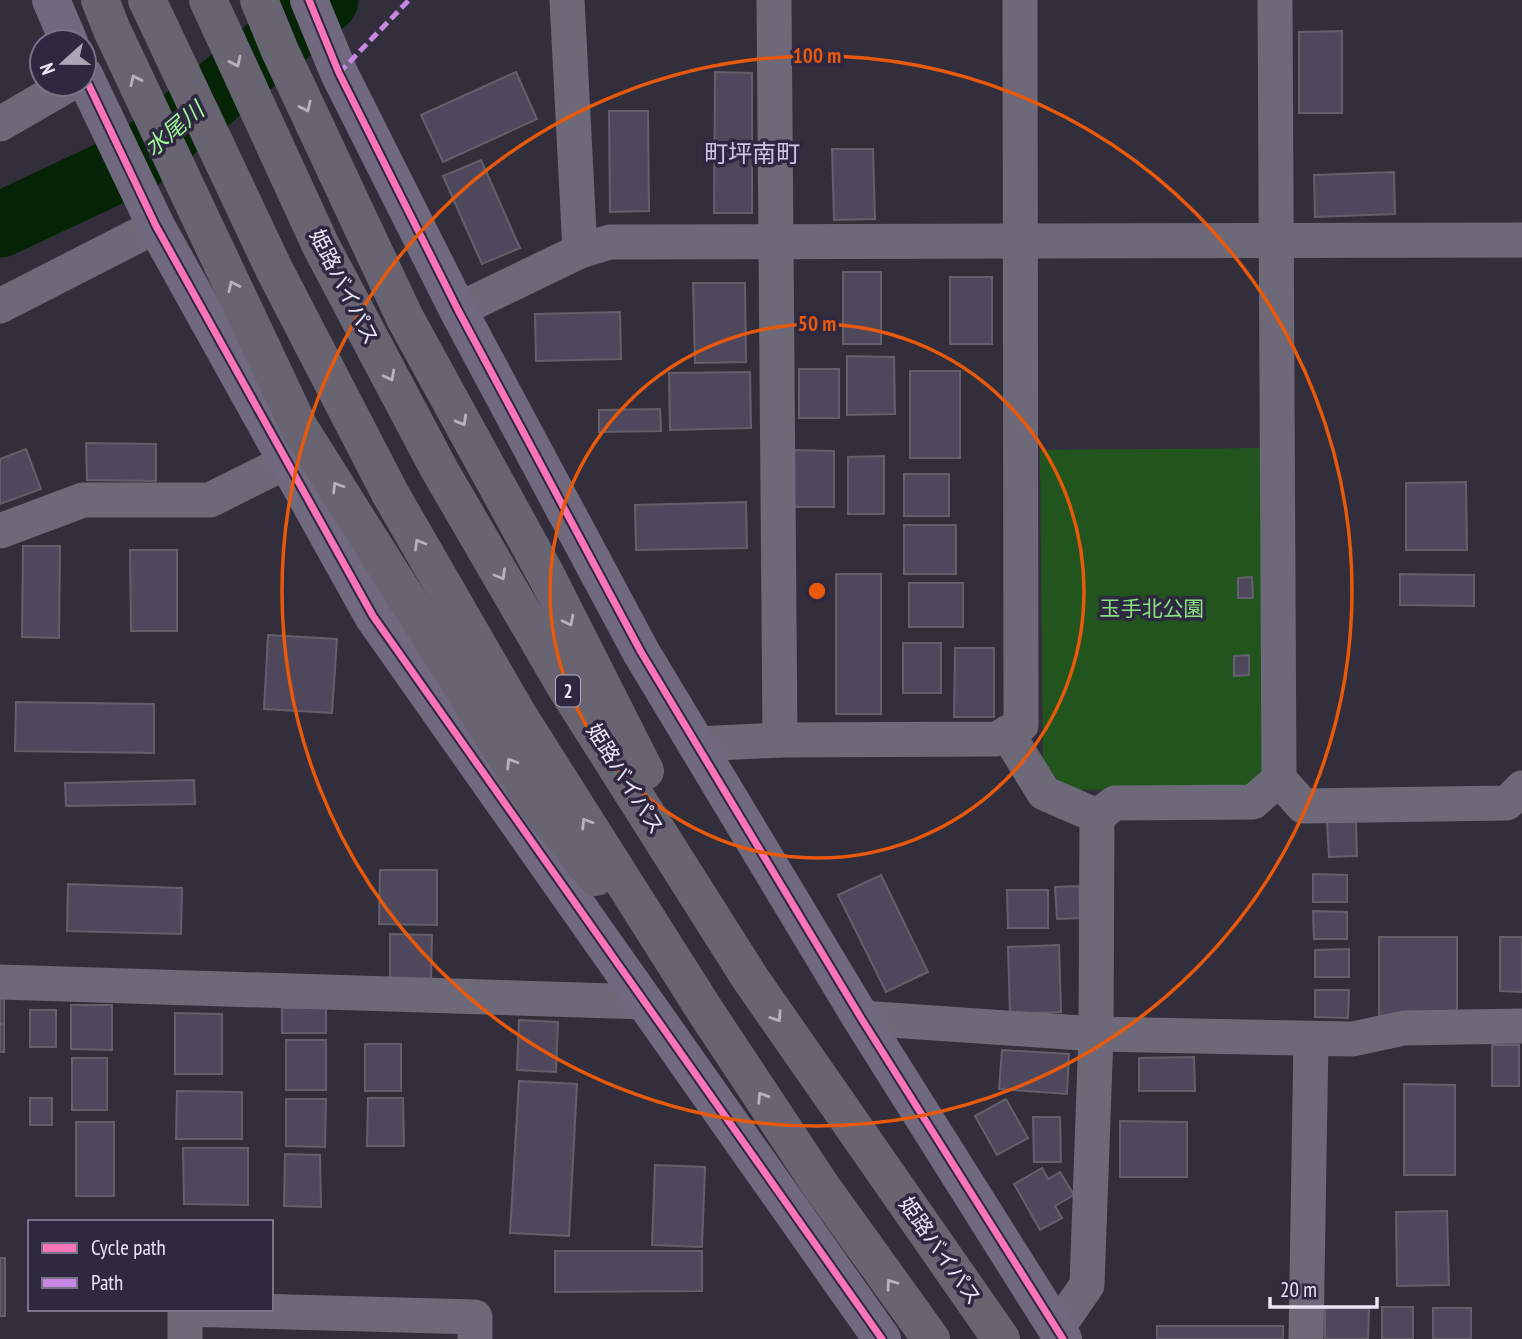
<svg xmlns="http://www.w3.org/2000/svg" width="1522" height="1339" font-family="'PT Sans Narrow','Noto Sans JP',sans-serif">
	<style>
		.green { fill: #21551d }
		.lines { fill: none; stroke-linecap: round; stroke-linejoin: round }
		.river { stroke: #052405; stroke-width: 65 }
		.building { fill: #4f485d; stroke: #63606b; stroke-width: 2 }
		.street { stroke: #6e6979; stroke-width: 35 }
		.secondary { stroke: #716a7e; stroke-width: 38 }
		.highway { stroke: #686472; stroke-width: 38 }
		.quiet { stroke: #c787e3; stroke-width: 5; stroke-dasharray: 10 5; stroke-linecap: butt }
		.cycleway-casing { stroke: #2f2841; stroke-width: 11 }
		.cycleway { stroke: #fb73b8; stroke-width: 7 }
		.oneway { stroke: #b6b2c1 }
		.ring { fill: none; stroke: #e8590c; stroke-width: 3.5 }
		.labels { text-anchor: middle; stroke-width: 7; stroke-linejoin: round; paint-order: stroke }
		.shield { fill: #2f2841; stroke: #b2adc0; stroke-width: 2 }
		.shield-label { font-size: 19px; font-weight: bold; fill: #eae6f6 }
		.street-label { font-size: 21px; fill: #eae6f6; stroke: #2f2841 }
		.park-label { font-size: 21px; fill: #88e07f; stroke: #2f2841 }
		.water-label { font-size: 23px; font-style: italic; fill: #9ef795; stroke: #2f2841 }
		.quarter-label { font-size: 24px; fill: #cfc6e6; stroke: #2f2841 }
		.centre { fill: #e8590c; stroke: #2f2841; stroke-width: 3.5 }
		.ring-label { font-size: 21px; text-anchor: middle; font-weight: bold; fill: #e8590c; stroke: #2f2841; stroke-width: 7; stroke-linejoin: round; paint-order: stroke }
	</style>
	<rect width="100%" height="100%" fill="#322e3b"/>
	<!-- green -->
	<path class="green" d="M1261,448L1262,771L1245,787L1072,790L1043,768L1040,450Z"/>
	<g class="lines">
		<!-- river -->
		<path class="river" d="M0,225L136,161L326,0"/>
	</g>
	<!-- building -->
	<g class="building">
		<path d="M1342,31V113H1299V32Z"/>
		<path d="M516,72L537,119L443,162L421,115Z"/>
		<path d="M715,72L752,73V213H714Z"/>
		<path d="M609,111H648L649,211L610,212Z"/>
		<path d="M832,149H873L875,219L834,220Z"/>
		<path d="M481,160L520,248L482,264L443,176Z"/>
		<path d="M1394,172L1395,214L1315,217L1314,175Z"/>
		<rect x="843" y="272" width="38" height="72"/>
		<rect x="950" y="277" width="42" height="67"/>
		<path d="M693,283H745L746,362L695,363Z"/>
		<path d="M620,312L621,359L536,361L535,314Z"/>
		<path d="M847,356L894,357L895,414L847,415Z"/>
		<rect x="799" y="369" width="40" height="49"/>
		<rect x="910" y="371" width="50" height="87"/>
		<path d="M750,372L751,428L670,430L669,373Z"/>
		<path d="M660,409L661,431L599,432V410Z"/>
		<path d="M86,443L156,444V481L87,480Z"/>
		<path d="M26,449L41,489L0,504V459Z"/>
		<path d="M794,450L834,451V507H794Z"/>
		<path d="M884,456V514H848V457Z"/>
		<rect x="904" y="474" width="45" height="42"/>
		<path d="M1466,482L1467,550H1406V483Z"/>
		<path d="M746,502L747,548L636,550L635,505Z"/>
		<rect x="904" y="525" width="52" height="49"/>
		<path d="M23,546H60L59,638L22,637Z"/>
		<path d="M130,550H177V631H131Z"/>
		<rect x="836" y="574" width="45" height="140"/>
		<path d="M1400,574L1474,575V606L1400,605Z"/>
		<path d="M1252,577L1253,598H1238V578Z"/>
		<rect x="909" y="583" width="54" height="44"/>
		<path d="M268,635L337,639L332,713L264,709Z"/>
		<rect x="903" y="643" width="38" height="50"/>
		<path d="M955,648H994V717H954Z"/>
		<path d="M1249,655V675L1234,676V656Z"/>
		<path d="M16,702L154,704V753L15,751Z"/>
		<path d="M194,780L195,804L66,806L65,783Z"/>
		<path d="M1327,822H1356L1357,856L1329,857Z"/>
		<path d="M380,870H437V925L379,924Z"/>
		<path d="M1313,874L1347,875V902H1313Z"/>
		<path d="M881,875L928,972L886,992L838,895Z"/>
		<path d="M68,884L182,888L181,934L67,931Z"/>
		<path d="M1079,886L1081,918L1057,919L1055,887Z"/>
		<path d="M1007,890H1048V928H1008Z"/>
		<path d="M1313,911L1347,912V939H1314Z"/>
		<path d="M390,934L432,935L431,981L390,980Z"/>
		<rect x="1379" y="937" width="78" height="80"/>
		<path d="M1500,937H1522V992L1500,991Z"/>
		<path d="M1059,945L1061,1012L1010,1014L1008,947Z"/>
		<path d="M1349,949V977H1315V950Z"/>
		<path d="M1315,990H1349L1348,1018L1315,1017Z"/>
		<rect x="0" y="998" width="4" height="26"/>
		<path d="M71,1005H112V1050L71,1049Z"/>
		<rect x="282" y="1008" width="44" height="25"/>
		<rect x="30" y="1010" width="26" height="37"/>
		<path d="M175,1013L222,1014V1074H175Z"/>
		<path d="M519,1020L558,1022L556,1072L517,1070Z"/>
		<rect x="0" y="1024" width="4" height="28"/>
		<rect x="286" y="1040" width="40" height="50"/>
		<rect x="365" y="1044" width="36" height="47"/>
		<rect x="1492" y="1045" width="27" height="41"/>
		<path d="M1002,1050L1069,1054L1067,1094L999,1089Z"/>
		<path d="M1194,1057L1195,1091H1139V1058Z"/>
		<rect x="72" y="1058" width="35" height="52"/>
		<path d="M519,1081L577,1084L569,1236L510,1233Z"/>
		<path d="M1404,1084L1455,1085V1175H1404Z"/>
		<path d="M177,1091L242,1092V1139H176Z"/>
		<rect x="30" y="1098" width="22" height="27"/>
		<path d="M368,1098H403L404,1146H367Z"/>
		<path d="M286,1099H326L325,1147L286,1146Z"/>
		<path d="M1006,1099L1028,1138L997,1155L975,1116Z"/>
		<path d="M1033,1117H1060L1061,1162H1034Z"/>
		<path d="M1120,1121L1187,1122V1177H1120Z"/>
		<rect x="76" y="1122" width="38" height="74"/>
		<path d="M183,1148H248V1205L184,1204Z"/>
		<path d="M285,1154L320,1155L321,1207L284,1206Z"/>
		<path d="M655,1165L705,1167L702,1247L652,1245Z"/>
		<path d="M1042,1168L1048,1179L1060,1172L1074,1195L1055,1206L1062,1218L1040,1230L1014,1184Z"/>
		<path d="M1447,1211L1449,1285L1397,1286L1396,1212Z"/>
		<path d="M555,1251H702V1291L555,1292Z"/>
		<rect x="0" y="1258" width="5" height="58"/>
		<path d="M1325,1307L1369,1308L1368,1339H1325Z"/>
		<rect x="1382" y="1307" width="31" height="32"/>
		<rect x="1433" y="1308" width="38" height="31"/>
		<rect x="1157" y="1326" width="126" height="13"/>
	</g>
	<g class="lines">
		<!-- street -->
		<g class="street">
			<path d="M567,0L580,251"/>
			<path d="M774,0L780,740"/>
			<path d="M0,124L69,84"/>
			<path d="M0,306L156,226"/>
			<path d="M458,310L580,251L610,242L1522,240"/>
			<path d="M0,531L83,500H210L286,462"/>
			<path d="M1007,733L1044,793L1097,816L1096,1034L1087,1285L1056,1330"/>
			<path d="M696,744L780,740L997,739L1021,725L1020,0"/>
			<path d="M1279,779L1303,806L1507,803L1522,788"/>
			<path d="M1097,816L1115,803L1253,802L1279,779L1275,0"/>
			<path d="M0,982L646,1002"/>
			<path d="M861,1018L1096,1034L1353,1039L1404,1028L1522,1026"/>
			<path d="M185,1339V1309L475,1317V1339"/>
			<path d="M1306,1339L1311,1039"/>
		</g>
		<!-- secondary -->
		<g class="secondary">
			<path d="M51,0L69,42"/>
			<path d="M309,0L339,73L458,310L641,652L861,1018L1063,1339"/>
			<path d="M84,75L156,226L373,616L882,1339"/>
		</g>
		<!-- highway -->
		<g class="highway">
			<path d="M100,0L112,30L300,429L535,802L596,877"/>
			<path d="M147,0L274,269L391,495L518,715L704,1009L821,1186L931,1339"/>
			<path d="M208,0L321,246L439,469L564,684L750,978L1001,1339"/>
			<path d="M259,0L280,51L405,318L546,575L645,771"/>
		</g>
		<!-- quiet -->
		<path class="quiet" d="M339,73L409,0"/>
		<defs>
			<g id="cycleway">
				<path d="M309,0L339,73L458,310L641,652L861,1018L1063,1339"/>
				<path d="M84,75L156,226L373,616L882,1339"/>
			</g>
		</defs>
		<!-- cycleway casing -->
		<use href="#cycleway" class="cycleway-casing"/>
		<!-- cycleway -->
		<use href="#cycleway" class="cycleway"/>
	</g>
	<!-- one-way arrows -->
	<defs><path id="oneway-chevron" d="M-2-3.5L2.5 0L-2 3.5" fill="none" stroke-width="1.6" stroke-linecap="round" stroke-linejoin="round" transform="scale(1.75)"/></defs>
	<g class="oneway">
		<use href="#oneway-chevron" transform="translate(236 62) rotate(65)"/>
		<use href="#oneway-chevron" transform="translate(135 80) rotate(-115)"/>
		<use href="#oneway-chevron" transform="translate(306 107) rotate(65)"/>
		<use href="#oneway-chevron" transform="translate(233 286) rotate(-115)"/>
		<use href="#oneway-chevron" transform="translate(390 376) rotate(62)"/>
		<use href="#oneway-chevron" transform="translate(462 421) rotate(61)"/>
		<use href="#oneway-chevron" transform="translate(337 487) rotate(-122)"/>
		<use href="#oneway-chevron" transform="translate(419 544) rotate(-120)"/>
		<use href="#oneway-chevron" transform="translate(501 575) rotate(60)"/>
		<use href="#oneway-chevron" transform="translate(569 621) rotate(63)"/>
		<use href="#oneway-chevron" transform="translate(511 763) rotate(-122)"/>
		<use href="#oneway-chevron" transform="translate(586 823) rotate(-122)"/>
		<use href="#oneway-chevron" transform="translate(777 1017) rotate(56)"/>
		<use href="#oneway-chevron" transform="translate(762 1097) rotate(-123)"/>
		<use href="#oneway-chevron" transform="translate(891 1284) rotate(-126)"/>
	</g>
	<!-- distance rings -->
	<g class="ring">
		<circle cx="817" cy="591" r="267"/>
		<circle cx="817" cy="591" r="535"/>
	</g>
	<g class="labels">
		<!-- shield labels -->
		<rect class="shield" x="556" y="675.5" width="24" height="31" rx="5"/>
		<g class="shield-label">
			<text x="568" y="698">2</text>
		</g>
		<!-- street labels -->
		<g class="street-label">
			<text transform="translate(344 287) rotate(63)" y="7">姫路バイパス</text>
			<text transform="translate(625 779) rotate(58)" y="7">姫路バイパス</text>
			<text transform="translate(940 1251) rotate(55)" y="7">姫路バイパス</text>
		</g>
		<!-- park labels -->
		<g class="park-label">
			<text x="1152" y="616">玉手北公園</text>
		</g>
		<!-- water labels -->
		<g class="water-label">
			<text transform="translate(174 129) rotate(-40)" y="8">水尾川</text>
		</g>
		<!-- quarter labels -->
		<g class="quarter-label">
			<text x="752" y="162">町坪南町</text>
		</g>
	</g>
	<circle cx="817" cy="591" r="10" class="centre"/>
	<g class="ring-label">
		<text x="817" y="63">100 m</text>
		<text x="817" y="331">50 m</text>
	</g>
	<!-- legend -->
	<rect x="28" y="1220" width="245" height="91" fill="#2f2841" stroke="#7a7489" stroke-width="2"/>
	<rect x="42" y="1243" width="35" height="10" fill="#fb73b8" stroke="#7a7489" stroke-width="2"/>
	<text x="91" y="1255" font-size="21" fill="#eae6f6">Cycle path</text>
	<rect x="42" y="1278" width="35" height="10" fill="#c787e3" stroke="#7a7489" stroke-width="2"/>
	<text x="91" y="1290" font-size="21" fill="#eae6f6">Path</text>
	<!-- north arrow -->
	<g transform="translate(63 63) rotate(249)"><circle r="33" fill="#2f2841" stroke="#7a7489" stroke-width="2"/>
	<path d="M0-5L12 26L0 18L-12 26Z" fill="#aaa6b5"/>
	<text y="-10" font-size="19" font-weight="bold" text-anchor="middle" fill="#eae6f6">N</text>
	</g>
	<!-- scale -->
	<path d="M1270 1297v10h107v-10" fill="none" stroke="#eae6f6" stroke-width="3.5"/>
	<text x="1280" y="1297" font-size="21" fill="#eae6f6" stroke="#2f2841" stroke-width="5" paint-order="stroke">20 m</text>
</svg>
